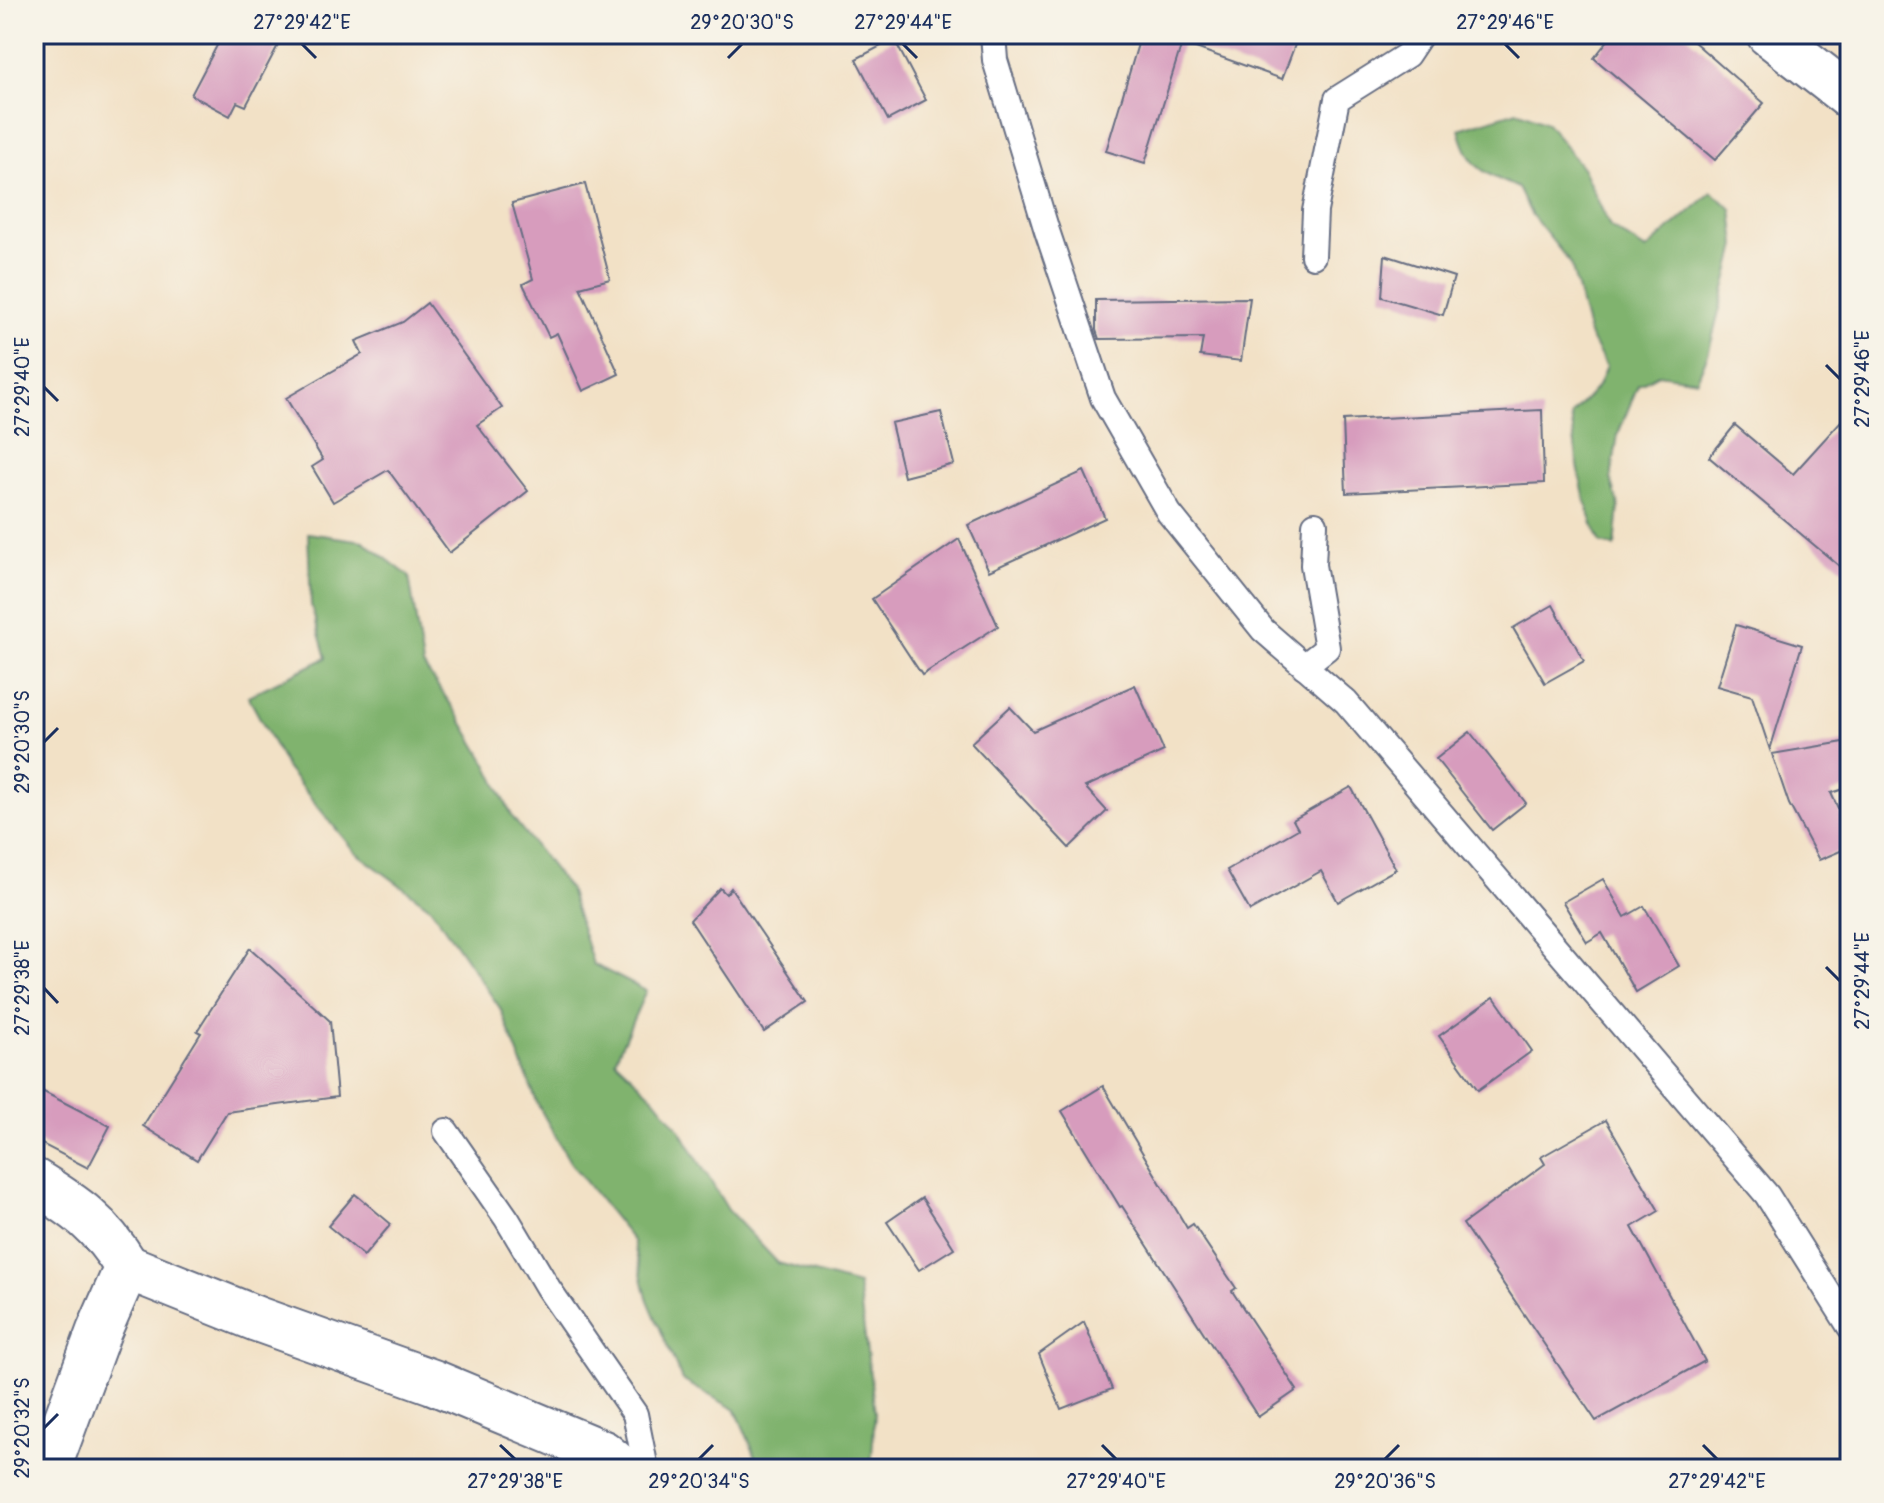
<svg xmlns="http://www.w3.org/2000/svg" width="1884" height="1503" font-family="Pangolin,sans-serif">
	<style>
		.forest { fill: #80b36e; stroke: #4e7166; stroke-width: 2 }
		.building { fill: #d79cbd }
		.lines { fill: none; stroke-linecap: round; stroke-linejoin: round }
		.service-casing { stroke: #666d82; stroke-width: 28 }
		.minor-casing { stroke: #666d82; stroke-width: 48 }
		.service { stroke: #fff; stroke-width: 24 }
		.minor { stroke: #fff; stroke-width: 44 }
		.ticks { fill: none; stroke: #1b2f5e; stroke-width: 3 }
		.neatline { fill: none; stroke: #1b2f5e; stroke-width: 3 }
		.ticks-label { font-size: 20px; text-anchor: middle; fill: #1b2f5e }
	</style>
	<rect width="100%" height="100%" fill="#f7f3e8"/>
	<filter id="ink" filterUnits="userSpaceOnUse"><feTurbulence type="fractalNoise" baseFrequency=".0125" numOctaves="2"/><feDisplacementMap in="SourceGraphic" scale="16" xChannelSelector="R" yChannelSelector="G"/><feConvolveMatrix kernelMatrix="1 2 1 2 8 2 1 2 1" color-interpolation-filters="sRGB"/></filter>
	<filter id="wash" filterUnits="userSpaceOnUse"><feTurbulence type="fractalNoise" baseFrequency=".006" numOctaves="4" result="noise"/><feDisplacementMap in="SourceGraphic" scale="32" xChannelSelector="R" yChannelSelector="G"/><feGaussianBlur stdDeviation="1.8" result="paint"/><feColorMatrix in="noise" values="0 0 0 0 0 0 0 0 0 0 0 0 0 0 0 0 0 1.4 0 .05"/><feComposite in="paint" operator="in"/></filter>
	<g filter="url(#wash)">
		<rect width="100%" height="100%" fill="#f2e1c6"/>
		<!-- forest -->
		<g class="forest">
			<path d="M1517,111L1547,123L1583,169L1610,227L1646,250L1712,192L1732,209L1736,246L1709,351L1697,380L1658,374L1638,385L1618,434L1611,479L1619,506L1615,547L1601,543C1581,501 1577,461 1571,415L1598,386L1606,366L1589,335L1571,264L1531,214L1518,188C1483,172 1469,169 1459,129Z"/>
			<path d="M308,533L363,541L409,576L423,665L457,713L487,764L513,818L569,889L593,964L646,991L615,1060L652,1095L680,1130L728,1210L778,1263L858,1285L875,1412L871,1469H761L736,1410L682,1380L647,1298L633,1241L570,1162L538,1105L500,1008L430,907L355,852L287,769L248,696L326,658L311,605Z"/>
		</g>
		<g id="blocks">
			<!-- building -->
			<g class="building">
				<path d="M223,34H284L246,106L237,102L230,116L191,95Z"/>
				<path d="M1141,34H1299L1282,79L1182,43L1145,163L1106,151Z"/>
				<path d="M1613,34H1685L1764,103L1715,160L1594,58Z"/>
				<path d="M894,39L926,100L888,120L856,59Z"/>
				<path d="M585,184L610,279L580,287L619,374L583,391L557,333L549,337L523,284L533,279L512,203Z"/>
				<path d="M1385,255L1454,277L1443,315L1382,297Z"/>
				<path d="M1250,298L1241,361L1200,356L1203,338L1099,339L1096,330V300Z"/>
				<path d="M427,303L502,408L477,425L528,491L449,553L388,470L333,502L312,467L323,460L286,398L362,354L356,341L403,322Z"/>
				<path d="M1542,410L1544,483L1346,493L1343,420Z"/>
				<path d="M1850,411V575L1709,457L1735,425L1793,474Z"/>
				<path d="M941,412L954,464L904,477L891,423Z"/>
				<path d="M1084,471L1105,518L989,571L968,525Z"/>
				<path d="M959,539L998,626L922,675L872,599Z"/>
				<path d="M1553,605L1584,661L1545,683L1513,628Z"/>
				<path d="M1736,625L1802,645L1770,750L1752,696L1717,686Z"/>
				<path d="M1135,685L1164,751L1085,787L1107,811L1069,848L971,743L1010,707L1033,731Z"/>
				<path d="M1470,732L1526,803L1492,830L1436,759Z"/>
				<path d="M1850,741V787L1831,793L1850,834V847L1819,860L1789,804L1772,754Z"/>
				<path d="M1351,787L1396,869L1338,902L1321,871L1250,911L1227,870L1298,829L1293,820Z"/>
				<path d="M1603,879L1625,917L1644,906L1679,966L1636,992L1602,933L1587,942L1563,902Z"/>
				<path d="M720,888L726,894L731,888L808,1002L764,1032L690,920Z"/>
				<path d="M250,948L330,1021L337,1097L227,1112L197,1160L143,1126L201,1033L197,1031Z"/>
				<path d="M1494,997L1532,1051L1478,1090L1439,1036Z"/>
				<path d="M1103,1086L1187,1228L1193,1224L1236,1288L1232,1291L1297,1390L1258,1417L1122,1206L1120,1207L1062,1111Z"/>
				<path d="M34,1087L110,1126L88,1168L34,1140Z"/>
				<path d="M1606,1120L1659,1211L1632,1227L1705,1361L1596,1421L1463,1224L1545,1164L1541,1157Z"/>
				<path d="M355,1194L391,1224L364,1256L328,1226Z"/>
				<path d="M922,1198L954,1248L919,1270L887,1222Z"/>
				<path d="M1084,1322L1112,1389L1061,1409L1039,1354Z"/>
			</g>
		</g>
	</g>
	<g filter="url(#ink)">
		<use href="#blocks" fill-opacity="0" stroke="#666d82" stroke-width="2"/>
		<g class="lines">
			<defs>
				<g id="service">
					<path d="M993,34L995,60L1047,231L1103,398L1169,513L1263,630L1346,702L1767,1195L1850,1327"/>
					<path d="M1313,256L1315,211L1337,99L1407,55L1421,34"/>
					<path d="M1304,666L1327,648L1313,565L1315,524"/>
					<path d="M446,1131L507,1219L548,1288L635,1414L646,1469"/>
				</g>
				<g id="minor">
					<path d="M1769,34L1850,97"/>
					<path d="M34,1181C76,1207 100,1223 127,1267L99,1331L48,1469"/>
					<path d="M127,1267L257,1319L433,1382L603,1453L622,1469"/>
				</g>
			</defs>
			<!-- service casing -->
			<use href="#service" class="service-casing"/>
			<!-- minor casing -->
			<use href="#minor" class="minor-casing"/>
			<!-- service -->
			<use href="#service" class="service"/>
			<!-- minor -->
			<use href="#minor" class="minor"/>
		</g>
	</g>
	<!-- ticks -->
	<path class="ticks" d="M302,44L316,58M903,44L917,58M1505,44L1519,58M728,58L742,44M1826,365L1840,379M44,387L58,401M44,742L58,728M1826,967L1840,981M44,988L58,1003M44,1428L58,1414M500,1445L515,1459M1102,1445L1116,1459M1703,1445L1717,1459M699,1459L713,1445M1385,1459L1399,1445"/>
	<!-- margin -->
	<rect width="1884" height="1503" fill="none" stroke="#f7f3e8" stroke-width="88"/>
	<rect x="44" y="44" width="1796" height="1415" class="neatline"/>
	<g class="ticks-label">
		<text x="302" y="29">27°29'42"E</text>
		<text x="742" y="29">29°20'30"S</text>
		<text x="903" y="29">27°29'44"E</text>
		<text x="1505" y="29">27°29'46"E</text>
		<text transform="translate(1862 379) rotate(-90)" y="7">27°29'46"E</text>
		<text transform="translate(22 387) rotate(-90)" y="7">27°29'40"E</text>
		<text transform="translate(22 742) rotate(-90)" y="7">29°20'30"S</text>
		<text transform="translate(1862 981) rotate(-90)" y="7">27°29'44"E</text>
		<text transform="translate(22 988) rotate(-90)" y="7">27°29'38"E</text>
		<text transform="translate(22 1428) rotate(-90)" y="7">29°20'32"S</text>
		<text x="515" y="1488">27°29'38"E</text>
		<text x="699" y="1488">29°20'34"S</text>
		<text x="1116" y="1488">27°29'40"E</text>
		<text x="1385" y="1488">29°20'36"S</text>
		<text x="1717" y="1488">27°29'42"E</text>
	</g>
</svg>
